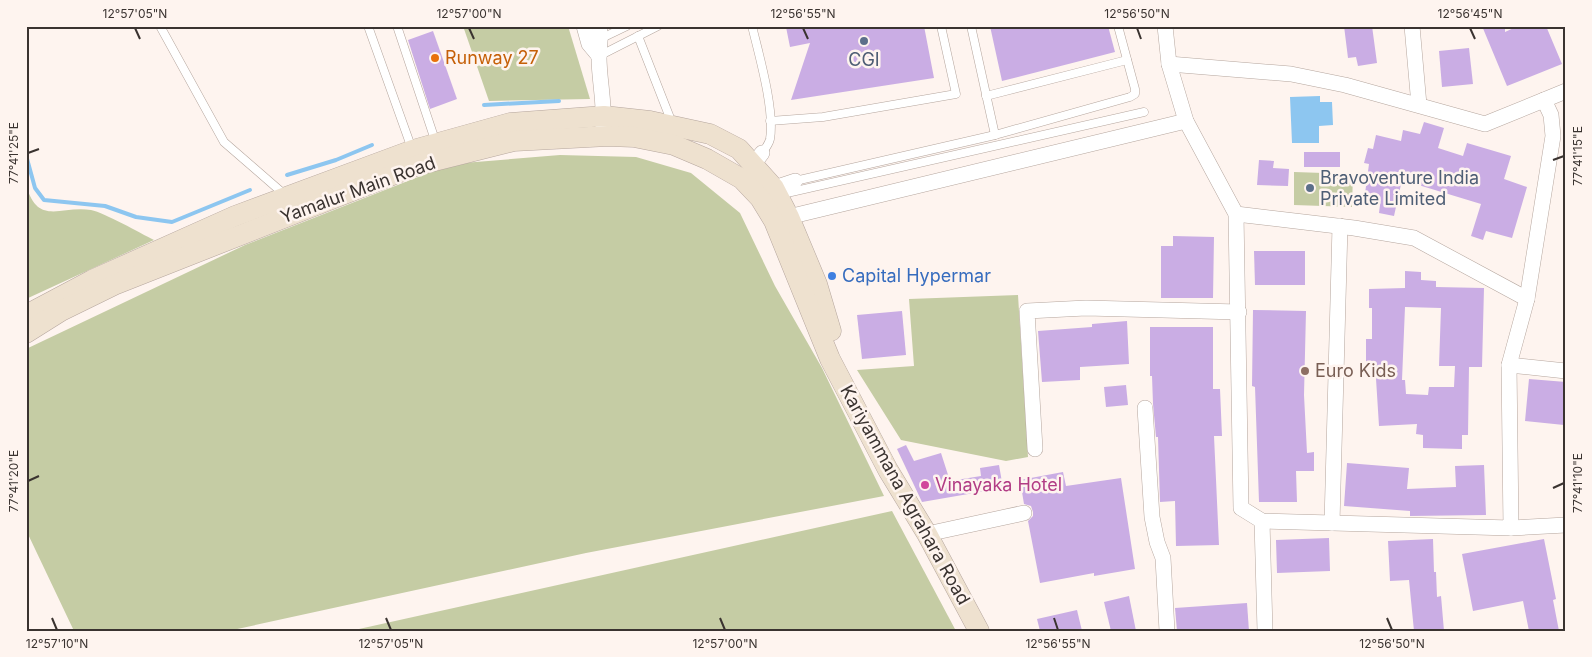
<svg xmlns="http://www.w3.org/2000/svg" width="1592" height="657" font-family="Inter,sans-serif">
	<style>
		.green { fill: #c5cca4 }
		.water { fill: #8dc6f0 }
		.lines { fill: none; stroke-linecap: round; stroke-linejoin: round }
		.stream { stroke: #8dc6f0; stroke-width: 4 }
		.building { fill: #caade4; fill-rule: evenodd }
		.lane-casing { stroke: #b5a69e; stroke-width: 9 }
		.street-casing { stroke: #b5a69e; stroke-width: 16 }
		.secondary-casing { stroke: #b5a69e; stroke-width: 21 }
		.lane { stroke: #fff; stroke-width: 8 }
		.street { stroke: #fff; stroke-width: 15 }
		.secondary { stroke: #eee1cf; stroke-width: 20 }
		.ticks { fill: none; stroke: #3a3330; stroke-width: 2 }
		.service-dot { fill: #5c6f8a; stroke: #fef4ef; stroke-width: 2 }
		.food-dot { fill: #e8710a; stroke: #fef4ef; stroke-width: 2 }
		.shop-dot { fill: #3f7fe0; stroke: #fef4ef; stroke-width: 2 }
		.education-dot { fill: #8d6e63; stroke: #fef4ef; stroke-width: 2 }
		.hotel-dot { fill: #d1479c; stroke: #fef4ef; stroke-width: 2 }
		.labels { text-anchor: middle; stroke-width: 5; stroke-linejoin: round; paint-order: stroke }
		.food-label { font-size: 18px; fill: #c56008; stroke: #fef4ef; text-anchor: start }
		.service-label { font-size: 18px; fill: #4e5e75; stroke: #fef4ef }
		.street-label { font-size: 18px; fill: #3a3330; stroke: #fef4ef }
		.shop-label { font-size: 18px; fill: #366cbe; stroke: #fef4ef; text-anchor: start }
		.education-label { font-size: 18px; fill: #785e54; stroke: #fef4ef; text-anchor: start }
		.hotel-label { font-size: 18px; fill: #b23c85; stroke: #fef4ef; text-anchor: start }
		.neatline { fill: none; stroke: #3a3330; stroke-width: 2 }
		.ticks-label { font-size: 12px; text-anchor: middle; fill: #3a3330 }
	</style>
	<rect width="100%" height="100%" fill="#fef4ef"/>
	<!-- green -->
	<g class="green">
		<path d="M463,26H568L590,99L489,101Z"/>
		<path d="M560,155L636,157L691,173L740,213L775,286L822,368L884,496L586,553L228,631H74L26,530V349L245,245L451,164Z"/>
		<path d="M1294,172L1353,174L1352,207L1294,205Z"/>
		<path d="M26,185C38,227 61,205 91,210C105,213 140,233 154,240L26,299Z"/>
		<path d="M1018,295L1028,457L1006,461L901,440L857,370L914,366L909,299Z"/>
		<path d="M892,511L956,631H350Z"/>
	</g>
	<!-- water -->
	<path class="water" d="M1320,96V102H1332L1333,125L1319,126V143H1292L1290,97Z"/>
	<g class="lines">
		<!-- stream -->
		<g class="stream">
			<path d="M484,105L559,101"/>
			<path d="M26,155L35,188L44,200L105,206L136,217L172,222L250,190"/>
			<path d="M287,175L336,160L372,145"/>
		</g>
	</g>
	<!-- building -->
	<g class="building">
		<path d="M924,26L934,78L791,100L810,43L790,47L786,27Z"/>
		<path d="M990,26H1108L1115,52L1002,81Z"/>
		<path d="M1344,26H1372L1377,63L1358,66L1356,57L1348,58Z"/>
		<path d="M1482,26H1505V32L1518,26H1546L1562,64L1507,86Z"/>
		<path d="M433,31L457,99L430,109L408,40Z"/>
		<path d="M1469,48L1473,84L1442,87L1439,51Z"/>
		<path d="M1424,122L1444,128L1438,148L1463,156L1467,143L1511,156L1504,179L1527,187L1512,238L1486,231L1483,240L1471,236L1481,204L1402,180L1394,216L1379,213L1380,205L1364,201L1369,164L1364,163L1368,148L1373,149L1376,135L1401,141L1403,130L1420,134Z"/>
		<rect x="1304" y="152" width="36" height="15"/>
		<path d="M1259,160L1274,161L1273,168L1289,169L1288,186L1257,185Z"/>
		<path d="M1173,236L1214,237L1213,298H1161V246H1173Z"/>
		<path d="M1254,251H1305V285H1255Z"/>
		<path d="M1405,271L1421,272V280L1436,281V287L1484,288L1482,367H1469L1468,435H1462V449L1423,448V435L1416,434L1417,424L1379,426L1375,363H1366V339H1372V308H1369V289L1405,288ZM1405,307L1441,308L1439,366H1455L1454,387H1429L1428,395L1406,394L1405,380H1402Z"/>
		<path d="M1253,310L1306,311L1304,395L1307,453L1314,452V471H1296L1297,502H1259L1255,387L1252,386Z"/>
		<path d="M902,311L906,355L862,359L857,315Z"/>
		<path d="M1127,321L1129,364L1080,367V380L1042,382L1038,331L1092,327V324Z"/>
		<path d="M1150,327H1213V389H1220L1222,436H1214L1219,545L1176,546L1175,501L1160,502L1158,437H1156L1153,404L1152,376H1150Z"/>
		<path d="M1529,379L1566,382L1564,425L1525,421Z"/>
		<path d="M1126,385L1128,405L1106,407L1104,387Z"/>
		<path d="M906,445L914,461L941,453L950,481L981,476L980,468L999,465L1003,488L922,502L897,449Z"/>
		<path d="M1347,463L1409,468L1407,489L1456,487L1455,466L1484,465L1486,515L1410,516V511L1344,506Z"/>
		<path d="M1063,472L1066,486L1121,478L1135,569L1094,576V573L1040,583L1028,521L1033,516V512L1031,506L1024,504L1020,480Z"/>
		<path d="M1329,538L1330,571L1277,573L1276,540Z"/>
		<path d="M1433,539L1434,572H1436L1437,597L1441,596L1444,631H1414L1409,580L1390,581L1388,541Z"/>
		<path d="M1544,539L1556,599L1553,600L1559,631H1529L1523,601L1473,611L1462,554Z"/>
		<path d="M1129,596L1136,631H1111L1104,602Z"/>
		<path d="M1247,603L1249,631H1177L1175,608Z"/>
		<path d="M1077,610L1082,631H1040L1037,619Z"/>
	</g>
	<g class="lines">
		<defs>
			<g id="lane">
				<path d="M160,26L224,142L285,195"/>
				<path d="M368,26L412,149"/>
				<path d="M397,26L436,143"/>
				<path d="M752,26C759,55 775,110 770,139C769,144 765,149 762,153"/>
				<path d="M971,26L995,135"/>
				<path d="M638,36L672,123"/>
				<path d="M602,38L627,26"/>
				<path d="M599,56L658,26"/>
				<path d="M986,96L1127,60"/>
				<path d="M770,121L823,117L956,94L941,26"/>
				<path d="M795,181L995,135L1130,97L1135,94V89L1118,26"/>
				<path d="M778,195L1144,112"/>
			</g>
			<g id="street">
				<path d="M584,26L589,44L599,56"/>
				<path d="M599,26C602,38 599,45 599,57C599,80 605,103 603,127"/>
				<path d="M1165,26L1169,64L1186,121L1236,214L1241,508L1262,521L1511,528L1509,365L1527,299L1553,136L1551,115L1544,100"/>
				<path d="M1412,26L1419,105"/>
				<path d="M1169,64L1291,74L1345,85L1485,124L1566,91"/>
				<path d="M753,165L762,153"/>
				<path d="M765,194L774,188L795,181"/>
				<path d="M1236,214L1354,228L1414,238L1527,299"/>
				<path d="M780,219L1186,121"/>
				<path d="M1509,365L1566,371"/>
				<path d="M1145,408L1152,517L1157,542L1163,558L1167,631"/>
				<path d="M1035,449L1027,311L1086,308L1239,312"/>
				<path d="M1262,521L1265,631"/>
				<path d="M1332,523L1340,226"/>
				<path d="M1511,528L1566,525"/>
				<path d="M927,534L1024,513"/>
			</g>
			<g id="secondary">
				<path d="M26,315L92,280L235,216L413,150L510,123L604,116L650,121L710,134L739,149L774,188L789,217L817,284L831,331"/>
				<path d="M26,333L61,311L114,285L418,165L514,141L608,136L634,137L674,145L707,159L742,179L760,198L774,221L830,359L888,470L927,534L979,631"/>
			</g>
		</defs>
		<!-- lane casing -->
		<use href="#lane" class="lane-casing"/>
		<!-- street casing -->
		<use href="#street" class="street-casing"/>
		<!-- secondary casing -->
		<use href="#secondary" class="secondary-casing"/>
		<!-- lane -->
		<use href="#lane" class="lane"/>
		<!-- street -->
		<use href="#street" class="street"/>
		<!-- secondary -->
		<use href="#secondary" class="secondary"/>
	</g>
	<!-- ticks -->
	<path class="ticks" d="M135,28L140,39M469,28L474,39M803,28L808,39M1137,28L1141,39M1470,28L1475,39M28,153L39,149M1553,160L1564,156M28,481L39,476M1553,488L1564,483M52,618L57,630M386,618L391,630M720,618L725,630M1054,618L1058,630M1387,618L1392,630"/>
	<!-- markers -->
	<g class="service-dot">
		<circle cx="864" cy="41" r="5"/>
		<circle cx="1310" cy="188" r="5"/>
	</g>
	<circle class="food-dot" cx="435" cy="58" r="5"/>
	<circle class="shop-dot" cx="832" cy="276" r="5"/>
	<circle class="education-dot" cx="1305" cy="371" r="5"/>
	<circle class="hotel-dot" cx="925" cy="485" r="5"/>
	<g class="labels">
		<!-- food labels -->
		<g class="food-label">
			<text x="445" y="64">Runway 27</text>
		</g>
		<!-- service labels -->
		<g class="service-label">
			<text x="864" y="66">CGI</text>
			<text x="1320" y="184" text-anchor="start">Bravoventure India<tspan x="1320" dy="21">Private Limited</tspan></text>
		</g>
		<!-- street labels -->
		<g class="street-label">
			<text transform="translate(358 190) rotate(-20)" y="6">Yamalur Main Road</text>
			<text transform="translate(905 495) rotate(61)" y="6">Kariyammana Agrahara Road</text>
		</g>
		<!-- shop labels -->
		<g class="shop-label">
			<text x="842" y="282">Capital Hypermar</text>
		</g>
		<!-- education labels -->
		<g class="education-label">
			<text x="1315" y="377">Euro Kids</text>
		</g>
		<!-- hotel labels -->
		<g class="hotel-label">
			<text x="935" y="491">Vinayaka Hotel</text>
		</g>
	</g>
	<!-- border -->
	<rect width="1592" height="657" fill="none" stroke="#fef4ef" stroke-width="55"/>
	<rect x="28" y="28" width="1536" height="602" class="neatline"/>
	<g class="ticks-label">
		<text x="135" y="18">12°57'05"N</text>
		<text x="469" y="18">12°57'00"N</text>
		<text x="803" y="18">12°56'55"N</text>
		<text x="1137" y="18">12°56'50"N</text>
		<text x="1470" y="18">12°56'45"N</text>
		<text transform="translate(14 153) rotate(-90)" y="4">77°41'25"E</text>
		<text transform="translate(1578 156) rotate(-90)" y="4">77°41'15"E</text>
		<text transform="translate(14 481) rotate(-90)" y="4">77°41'20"E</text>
		<text transform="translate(1578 483) rotate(-90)" y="4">77°41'10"E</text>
		<text x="57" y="648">12°57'10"N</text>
		<text x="391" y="648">12°57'05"N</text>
		<text x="725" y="648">12°57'00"N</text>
		<text x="1058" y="648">12°56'55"N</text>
		<text x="1392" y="648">12°56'50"N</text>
	</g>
</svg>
